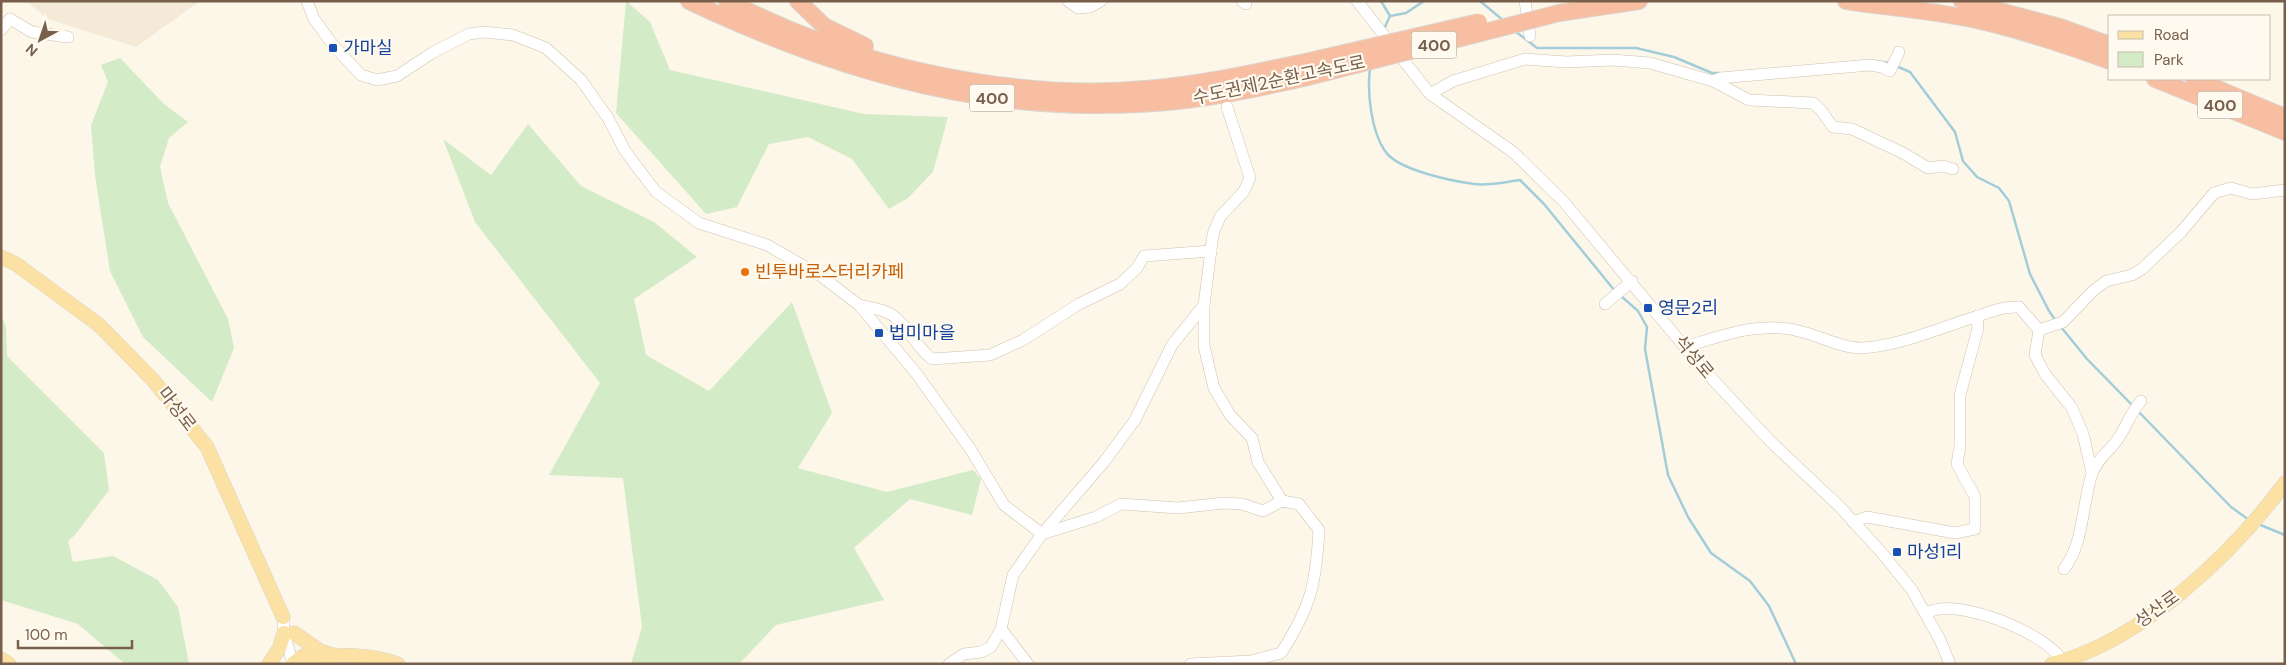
<svg xmlns="http://www.w3.org/2000/svg" width="2286" height="665" font-family="'DM Sans','Noto Sans KR',sans-serif">
	<style>
		.residential { fill: #f5ead8 }
		.green { fill: #d3ebc7 }
		.lines { fill: none; stroke-linecap: round; stroke-linejoin: round }
		.stream { stroke: #a3cdd9; stroke-width: 2.5 }
		.minor-casing { stroke: #cfc0ae; stroke-width: 12 }
		.major-casing { stroke: #dcd5d0; stroke-width: 15 }
		.highway-casing { stroke: #dcd5d0; stroke-width: 18 }
		.minor { stroke: #fff; stroke-width: 11 }
		.major { stroke: #fbe1a3; stroke-width: 14 }
		.highway { stroke: #f7bea1; stroke-width: 16 }
		.highway-bridge-casing { stroke: #dcd5d0; stroke-width: 18; stroke-linecap: butt }
		.highway-bridge { stroke: #f7bea1; stroke-width: 16 }
		.transit-dot { fill: #1a4fb4; stroke: #fffaf0; stroke-width: 2 }
		.food-dot { fill: #e8710a; stroke: #fffaf0; stroke-width: 2 }
		.labels { text-anchor: middle; stroke-width: 4.5; stroke-linejoin: round; paint-order: stroke }
		.shield { fill: #fffaf0; stroke: #a08e7d; stroke-width: 1 }
		.shield-label { font-size: 16px; font-weight: bold; fill: #785f4c }
		.transit-label { font-size: 18px; fill: #164399; stroke: #fffaf0; text-anchor: start }
		.street-label { font-size: 18px; fill: #785f4c; stroke: #fffaf0 }
		.food-label { font-size: 18px; fill: #c56008; stroke: #fffaf0; text-anchor: start }
	</style>
	<rect width="100%" height="100%" fill="#fdf7ea"/>
	<!-- residential -->
	<path class="residential" d="M26,1H200L136,47L48,19Z"/>
	<!-- green -->
	<g class="green">
		<path d="M626,1L650,22L670,70L864,114L948,117L933,172L908,198L889,209L852,159L808,137L769,144L737,207L706,214L616,113Z"/>
		<path d="M120,58L164,104L188,122L169,138L160,167L168,203L228,319L234,348L212,402L143,337L110,271L95,176L91,125L108,82L101,65Z"/>
		<path d="M528,124L581,186L654,222L697,257L634,299L646,355L709,391L792,302L832,413L798,468L887,492L973,470L981,479L972,515L910,499L854,548L884,600L776,625L739,664H631L642,627L623,478L549,475L600,383L475,222L443,139L491,175Z"/>
		<path d="M1,314L6,327L7,356L104,453L109,490L75,535L68,541L73,562L113,556L158,580L178,607L189,664H125L78,624L1,600Z"/>
	</g>
	<g class="lines">
		<!-- stream -->
		<g class="stream">
			<path d="M1381,1L1390,16L1384,29"/>
			<path d="M1480,1L1504,21"/>
			<path d="M1390,16L1406,13L1424,1"/>
			<path d="M1515,31L1537,48H1636L1674,57L1712,73H1720"/>
			<path d="M1875,61L1889,63"/>
			<path d="M1896,66L1910,72L1955,132L1963,161L1977,177L1999,188L2009,201L2030,274L2049,311L2056,321"/>
			<path d="M1370,69C1367,92 1371,131 1385,151C1397,170 1452,181 1474,184C1489,186 1505,182 1520,180L1544,204L1615,291"/>
			<path d="M1621,296L1638,311L1647,327L1645,349L1668,475L1688,517L1711,553L1750,581L1769,606L1796,664"/>
			<path d="M2061,327L2087,359L2133,406"/>
			<path d="M2137,410L2231,507L2249,520"/>
			<path d="M2258,524L2285,535"/>
		</g>
		<defs>
			<g id="minor">
				<path d="M307,1L314,19L333,45L361,75L377,80L397,76L432,53L469,34L484,32L513,35L546,48L581,80L608,118L625,151L656,192L699,223L767,245L821,276L859,305L916,373L971,450L1004,505L1042,534L1104,462L1135,420L1172,345L1204,305"/>
				<path d="M1068,1L1078,8L1090,7L1101,1"/>
				<path d="M1242,1L1246,4"/>
				<path d="M1357,1L1430,94L1513,152L1564,202L1703,369L1770,441L1839,506L1882,553L1912,590L1940,640L1950,664"/>
				<path d="M1525,1L1530,36"/>
				<path d="M1,30L10,19L32,32L68,37"/>
				<path d="M1713,81L1749,100L1813,103L1820,109L1833,127L1852,129L1903,153L1928,168L1943,166L1953,169"/>
				<path d="M1430,94L1453,81L1525,59L1566,62L1613,60L1650,63L1713,81L1720,78L1870,65L1882,67L1890,71L1899,52"/>
				<path d="M1227,107L1250,178L1244,191L1220,217L1213,234L1204,305V346L1214,388L1230,415L1252,438L1258,462L1282,501"/>
				<path d="M1605,304L1632,281"/>
				<path d="M859,305C871,308 886,309 896,318C910,330 917,348 932,359L990,355L1023,340L1079,304L1120,284L1137,268L1144,256L1211,251"/>
				<path d="M2039,330L2063,322L2093,291L2106,281L2132,275L2142,269L2181,232L2214,193L2231,188L2252,194L2285,190"/>
				<path d="M1685,347C1724,335 1762,320 1803,332C1822,337 1842,348 1862,348C1899,346 1937,329 1972,318C1988,313 2002,306 2019,307L2039,330L2035,355L2045,374L2072,408L2083,434L2092,472"/>
				<path d="M1853,522L1867,517L1955,533L1975,529V497L1957,464L1960,446V395L1978,328L1977,316"/>
				<path d="M2064,569C2084,544 2082,503 2092,474C2096,460 2109,452 2117,440C2126,428 2130,413 2141,401"/>
				<path d="M1925,613C1930,612 1935,609 1940,609C1973,605 2048,634 2065,664"/>
				<path d="M283,617L284,633L293,664"/>
				<path d="M1001,629L1028,664"/>
				<path d="M949,664L964,654L981,652L991,647L1001,629L1013,575L1042,534L1096,517L1121,504L1178,508L1224,503L1242,504L1263,511L1282,501L1299,504L1319,530C1316,584 1311,607 1281,653L1251,661L1191,664"/>
			</g>
			<g id="major">
				<path d="M1,257L16,264L99,325L153,380L207,447L283,617"/>
				<path d="M294,633L320,651L333,655"/>
				<path d="M1,659L9,664"/>
				<path d="M315,659C342,653 372,655 398,664"/>
				<path d="M269,664L279,649L284,633"/>
				<path d="M293,664L303,656L312,657L319,664"/>
				<path d="M2052,664C2141,641 2231,556 2285,483"/>
			</g>
			<g id="highway">
				<path d="M689,1C847,76 1002,119 1178,101C1222,96 1265,87 1308,77"/>
				<path d="M727,1C752,13 777,25 803,35C905,76 1036,99 1145,89C1199,85 1252,73 1305,62"/>
				<path d="M798,1L824,26L865,46"/>
				<path d="M1846,1C1886,7 1927,10 1967,18C2016,28 2063,44 2110,61"/>
				<path d="M1962,1L2060,27L2110,45"/>
				<path d="M1559,13L1639,1"/>
				<path d="M2155,79L2285,132"/>
				<path d="M2194,79L2285,117"/>
			</g>
		</defs>
		<!-- minor casing -->
		<use href="#minor" class="minor-casing"/>
		<!-- major casing -->
		<use href="#major" class="major-casing"/>
		<!-- highway casing -->
		<use href="#highway" class="highway-casing"/>
		<!-- minor -->
		<use href="#minor" class="minor"/>
		<!-- major -->
		<use href="#major" class="major"/>
		<!-- highway -->
		<use href="#highway" class="highway"/>
		<defs>
			<g id="highway-bridge">
				<path d="M1305,62L1479,22"/>
				<path d="M1308,77L1559,13"/>
			</g>
		</defs>
		<!-- highway-bridge casing -->
		<use href="#highway-bridge" class="highway-bridge-casing"/>
		<!-- highway-bridge -->
		<use href="#highway-bridge" class="highway-bridge"/>
	</g>
	<!-- markers -->
	<g class="transit-dot">
		<rect x="328" y="43" width="10" height="10" rx="2.5"/>
		<rect x="1643" y="303" width="10" height="10" rx="2.5"/>
		<rect x="874" y="328" width="10" height="10" rx="2.5"/>
		<rect x="1892" y="547" width="10" height="10" rx="2.5"/>
	</g>
	<circle class="food-dot" cx="745" cy="272" r="5"/>
	<g class="labels">
		<!-- shield labels -->
		<g class="shield">
			<rect x="1411.5" y="31.5" width="45" height="27" rx="4"/>
			<rect x="969.5" y="84.5" width="45" height="27" rx="4"/>
			<rect x="2197.5" y="91.5" width="45" height="27" rx="4"/>
		</g>
		<g class="shield-label">
			<text x="1434" y="51">400</text>
			<text x="992" y="104">400</text>
			<text x="2220" y="111">400</text>
		</g>
		<!-- transit labels -->
		<g class="transit-label">
			<text x="343" y="54">가마실</text>
			<text x="1658" y="314">영문2리</text>
			<text x="889" y="339">법미마을</text>
			<text x="1907" y="558">마성1리</text>
		</g>
		<!-- street labels -->
		<g class="street-label">
			<text transform="translate(1279 80) rotate(-12)" y="6">수도권제2순환고속도로</text>
			<text transform="translate(1694 357) rotate(50)" y="6">석성로</text>
			<text transform="translate(177 409) rotate(52)" y="6">마성로</text>
			<text transform="translate(2157 609) rotate(-36)" y="6">성산로</text>
		</g>
		<!-- food labels -->
		<g class="food-label">
			<text x="755" y="278">빈투바로스터리카페</text>
		</g>
	</g>
	<!-- border -->
	<rect width="2286" height="665" fill="none" stroke="#785f4c" stroke-width="5"/>
	<!-- legend -->
	<rect x="2108" y="15" width="162" height="65" fill="#fffaf0" stroke="#c9bcae"/>
	<rect x="2118" y="31" width="25" height="8" fill="#fbe1a3" stroke="#c9bcae"/>
	<text x="2154" y="40" font-size="15" fill="#785f4c">Road</text>
	<rect x="2118" y="52" width="25" height="15" fill="#d3ebc7" stroke="#c9bcae"/>
	<text x="2154" y="65" font-size="15" fill="#785f4c">Park</text>
	<!-- north arrow -->
	<g transform="translate(40 40) rotate(220)" stroke="#fffaf0" stroke-width="4" paint-order="stroke">
	<path d="M0-4L9 19L0 12L-9 19Z" fill="#785f4c"/>
	<text y="-8" font-size="14" font-weight="bold" text-anchor="middle" fill="#785f4c">N</text>
	</g>
	<!-- scale -->
	<path d="M18 640v8h114v-8" fill="none" stroke="#785f4c" stroke-width="2.5"/>
	<text x="25" y="640" font-size="15" fill="#785f4c" stroke="#fffaf0" stroke-width="4" paint-order="stroke">100 m</text>
</svg>
